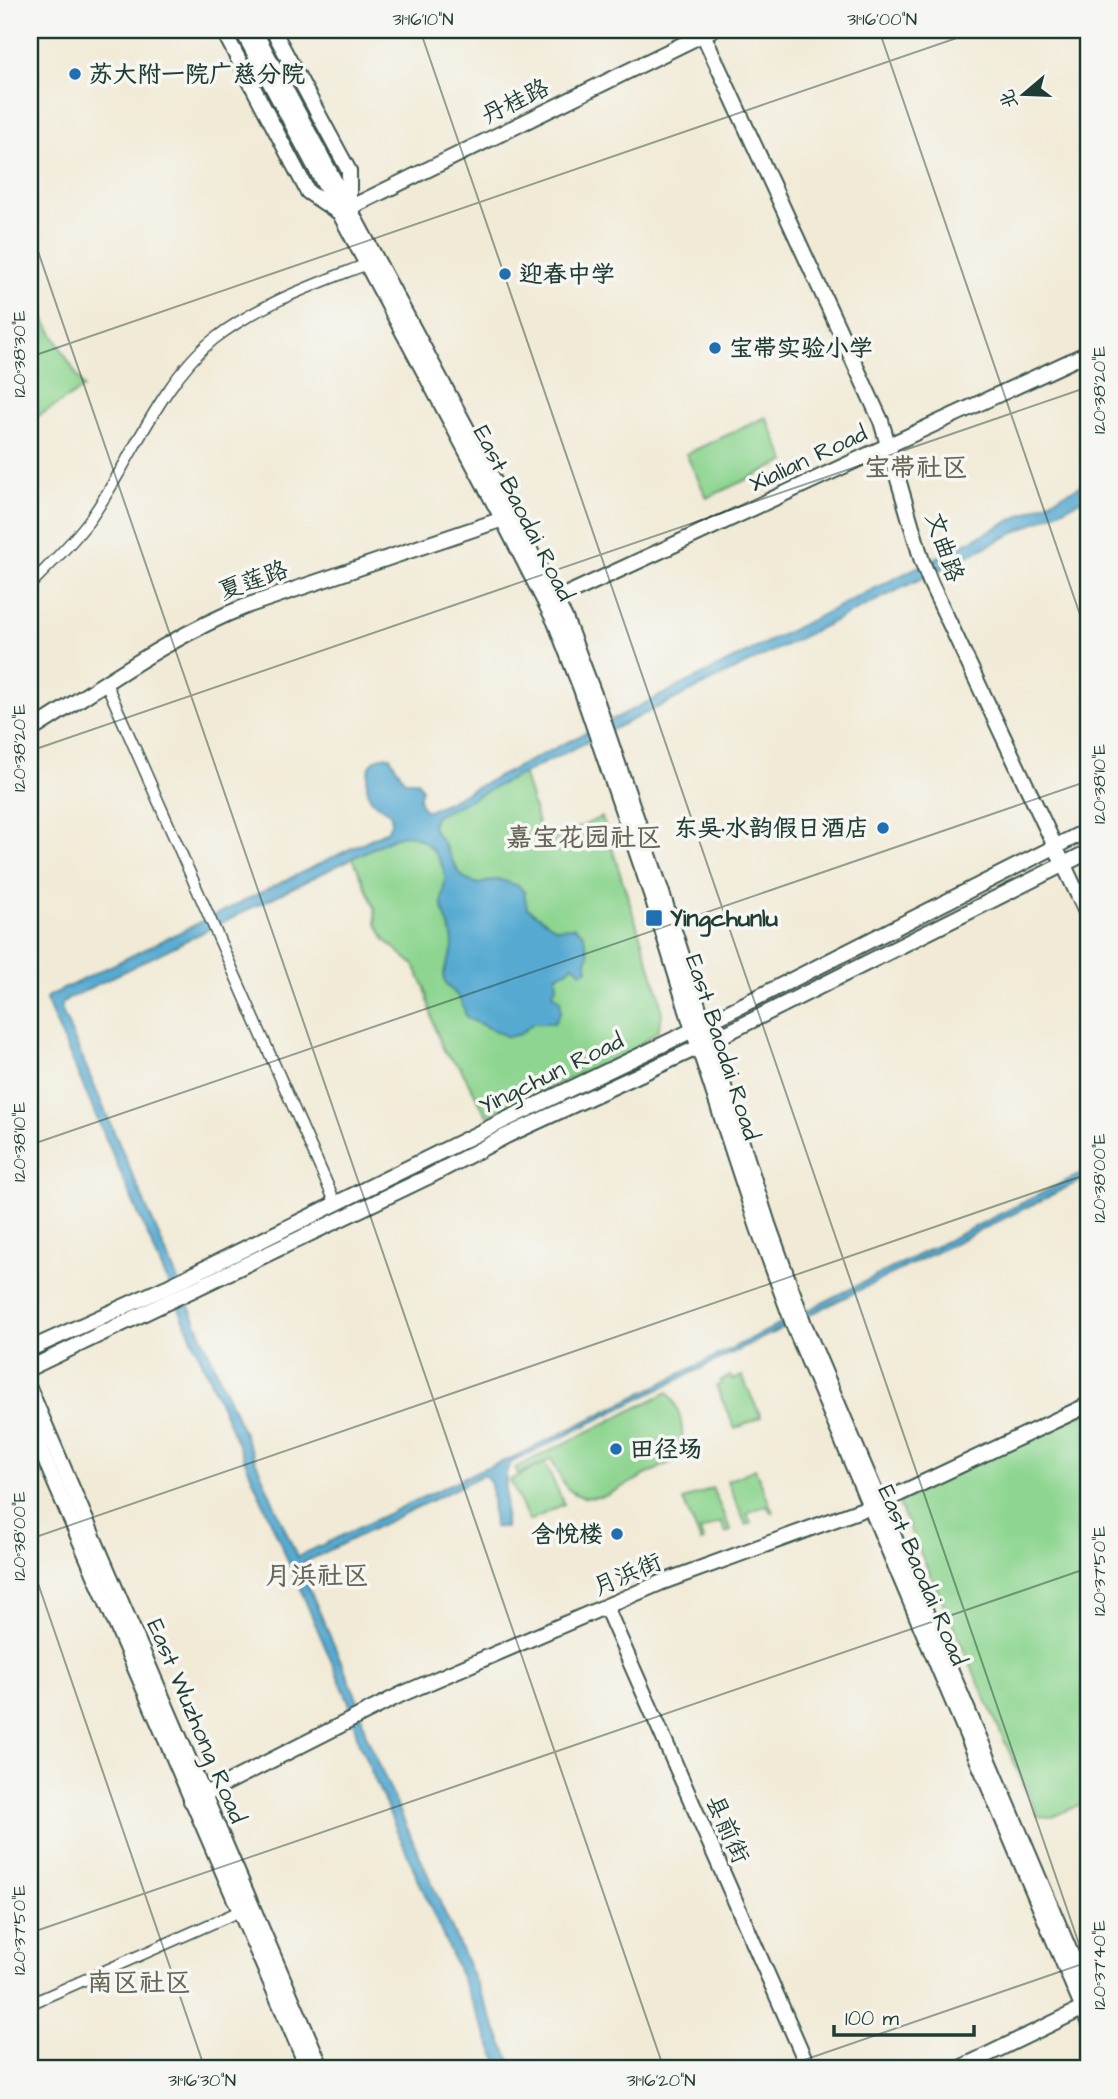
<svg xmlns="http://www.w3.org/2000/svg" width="1118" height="2099" font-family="'Architects Daughter','LXGW WenKai TC',sans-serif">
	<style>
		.green { fill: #8dd590; stroke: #568962; stroke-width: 2 }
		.water { fill: #56aad2; stroke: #3a7483; stroke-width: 2 }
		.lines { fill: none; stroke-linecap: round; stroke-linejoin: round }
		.street-casing { stroke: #3e574c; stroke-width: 13 }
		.secondary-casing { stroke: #3e574c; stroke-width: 18 }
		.street { stroke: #fff; stroke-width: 10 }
		.secondary { stroke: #fff; stroke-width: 14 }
		.ticks { fill: none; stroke: #1f3d34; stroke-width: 2; stroke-opacity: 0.45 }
		.poi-dot { fill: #1f6fb2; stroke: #f6f6f2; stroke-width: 2.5 }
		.labels { text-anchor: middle; stroke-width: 7; stroke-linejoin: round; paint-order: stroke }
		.poi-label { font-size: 24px; font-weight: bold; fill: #1f3d34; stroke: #f6f6f2; text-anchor: start }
		.street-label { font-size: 24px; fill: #1f3d34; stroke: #f6f6f2 }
		.neighbourhood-label { font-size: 26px; font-weight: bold; fill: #6a6658; stroke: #f6f6f2 }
		.neatline { fill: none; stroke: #1f3d34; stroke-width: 2.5 }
		.ticks-label { font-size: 18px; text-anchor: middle; fill: #1f3d34 }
	</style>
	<rect width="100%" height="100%" fill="#f6f6f2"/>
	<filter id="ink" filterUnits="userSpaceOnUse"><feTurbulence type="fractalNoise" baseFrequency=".0143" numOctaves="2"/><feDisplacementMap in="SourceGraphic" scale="14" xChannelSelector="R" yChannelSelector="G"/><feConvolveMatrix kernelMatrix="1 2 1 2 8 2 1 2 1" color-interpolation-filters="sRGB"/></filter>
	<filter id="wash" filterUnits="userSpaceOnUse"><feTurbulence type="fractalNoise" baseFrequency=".00686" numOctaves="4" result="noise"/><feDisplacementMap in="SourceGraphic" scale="28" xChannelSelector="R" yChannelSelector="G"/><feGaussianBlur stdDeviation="1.57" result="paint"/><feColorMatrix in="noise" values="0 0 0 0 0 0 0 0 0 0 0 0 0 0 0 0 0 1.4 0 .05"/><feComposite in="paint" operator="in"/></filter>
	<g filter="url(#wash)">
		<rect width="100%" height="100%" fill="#f1ead6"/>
		<!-- green -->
		<g class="green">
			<path d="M35,303L84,388L30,421V307Z"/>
			<path d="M766,417L786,461L707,498L686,454Z"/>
			<path d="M523,772L544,843L602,817L659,994L662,1015L658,1031L631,1051L487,1116L460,1067L445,1053L435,1029L425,988L414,965L385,940L376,922L375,908L352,856Z"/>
			<path d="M730,1376L733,1380L742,1376L761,1417L735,1429L716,1386L721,1384L720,1381Z"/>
			<path d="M668,1392C682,1412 689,1441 673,1461L605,1496C587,1500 570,1497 561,1479C557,1472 556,1465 551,1459L518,1474L515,1468Z"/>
			<path d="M1088,1411V1801L1052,1817L1038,1816L900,1507V1502L904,1497Z"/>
			<path d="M545,1463L564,1504L529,1521L510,1480Z"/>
			<path d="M755,1469L773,1512L771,1513L767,1505L747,1513L751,1523L746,1525L727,1481Z"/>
			<path d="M712,1488L731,1531L726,1533L721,1522L700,1531L704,1541L701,1542L683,1500Z"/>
		</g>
		<!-- water -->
		<path class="water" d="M1088,482V497L436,816L432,824L433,829L445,846L459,873L467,880L479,884L498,879L519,886L524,892L527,908L556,928L574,927L583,933L589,955L586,961L588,969L582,972L573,965L567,971L556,975L557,986L552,993L560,1000L561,1011L554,1023H533L520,1034L508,1037L467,1018C464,1011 463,1003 459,998C453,989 445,988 444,976C443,965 453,957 453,945C453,930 444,918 442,903C441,894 446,885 445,876C442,858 426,836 406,835C401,835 396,837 391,839L64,1001L61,1005L62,1011L297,1557L482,1469L510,1459L1088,1170V1177L510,1463L506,1473L505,1528L494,1527L491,1484L486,1476H481L299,1565L357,1698L366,1735L514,2069H501L358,1741L349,1702L46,1000L47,997L387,831L391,823V815C385,808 374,805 370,797C362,781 369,752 390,757L405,781H417L422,789L419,799L424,810L429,811Z"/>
	</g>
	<g filter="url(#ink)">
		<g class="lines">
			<defs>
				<g id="street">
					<path d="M30,585C50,564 74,542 91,518C130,463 162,380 214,339C259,304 314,285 367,264"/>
					<path d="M106,683L336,1204"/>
					<path d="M30,2004L240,1911"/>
				</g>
				<g id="secondary">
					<path d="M223,30L308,192L335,210"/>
					<path d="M242,30L503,520L555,622L581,689L652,897L693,1030L758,1228L795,1329L1088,2021"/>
					<path d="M254,30L474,442L565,618L597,702L662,893L768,1224L804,1324L1088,1994"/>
					<path d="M273,30L349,171V207"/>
					<path d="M703,34L881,421L922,561L931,584L1088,916"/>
					<path d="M341,212L712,30"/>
					<path d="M548,603L1088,353"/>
					<path d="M30,731C101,687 171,635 249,605L512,516"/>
					<path d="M30,1349L167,1287L501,1122L693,1030L1088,830"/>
					<path d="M30,1368L428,1177L506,1136L699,1047L1088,852"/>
					<path d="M30,1390L322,2069"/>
					<path d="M30,1425L308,2069"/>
					<path d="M606,1607L809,2069"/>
					<path d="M191,1801L402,1694L660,1583L880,1503L1088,1405"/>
					<path d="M958,2069L1088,2006"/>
				</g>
			</defs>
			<!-- street casing -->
			<use href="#street" class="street-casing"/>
			<!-- secondary casing -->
			<use href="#secondary" class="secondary-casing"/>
			<!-- street -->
			<use href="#street" class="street"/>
			<!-- secondary -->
			<use href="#secondary" class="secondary"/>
		</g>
	</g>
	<!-- ticks -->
	<path class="ticks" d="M420,30L1088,1970M879,30L1088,638M30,228L664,2069M30,357L980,30M30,751L1088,387M30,1145L1088,781M30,1539L1088,1174M30,1560L205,2069M30,1933L1088,1568M778,2069L1088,1962"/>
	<!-- markers -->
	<g class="poi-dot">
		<circle cx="75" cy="74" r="7"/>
		<circle cx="505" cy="274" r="7"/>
		<circle cx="715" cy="348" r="7"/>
		<circle cx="883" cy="828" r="7"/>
		<rect x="645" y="909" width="18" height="18" rx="3.5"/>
		<circle cx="616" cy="1449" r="7"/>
		<circle cx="617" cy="1534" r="7"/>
	</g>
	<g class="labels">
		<!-- poi labels -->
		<g class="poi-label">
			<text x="89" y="82">苏大附一院广慈分院</text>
			<text x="519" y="282">迎春中学</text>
			<text x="729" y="356">宝带实验小学</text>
			<text x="869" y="836" text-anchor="end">东吴·水韵假日酒店</text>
			<text x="670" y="926">Yingchunlu</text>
			<text x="630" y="1457">田径场</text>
			<text x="603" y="1542" text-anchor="end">含悦楼</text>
		</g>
		<!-- street labels -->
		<g class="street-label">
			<text transform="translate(515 101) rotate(-26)" y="8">丹桂路</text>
			<text transform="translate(808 458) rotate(-25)" y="8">Xialian Road</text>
			<text transform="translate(524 513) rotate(63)" y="8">East Baodai Road</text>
			<text transform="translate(945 547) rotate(71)" y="8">文曲路</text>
			<text transform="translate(253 580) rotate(-20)" y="8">夏莲路</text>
			<text transform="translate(723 1047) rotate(72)" y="8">East Baodai Road</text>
			<text transform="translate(551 1073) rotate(-26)" y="8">Yingchun Road</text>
			<text transform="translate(627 1574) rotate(-23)" y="8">月浜街</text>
			<text transform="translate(923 1575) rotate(67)" y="8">East Baodai Road</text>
			<text transform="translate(197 1721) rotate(67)" y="8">East Wuzhong Road</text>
			<text transform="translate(728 1829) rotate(66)" y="8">县前街</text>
		</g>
		<!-- neighbourhood labels -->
		<g class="neighbourhood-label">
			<text x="916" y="476">宝带社区</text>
			<text x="584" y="846">嘉宝花园社区</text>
			<text x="317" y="1584">月浜社区</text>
			<text x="139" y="1991">南区社区</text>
		</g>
	</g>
	<!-- margin -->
	<rect width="1118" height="2099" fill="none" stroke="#f6f6f2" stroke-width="77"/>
	<!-- north arrow -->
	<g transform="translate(1024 94) rotate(251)" stroke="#f6f6f2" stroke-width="5" paint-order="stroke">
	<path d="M0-5L12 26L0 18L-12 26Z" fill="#1f3d34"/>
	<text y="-10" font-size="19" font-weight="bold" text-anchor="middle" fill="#1f3d34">北</text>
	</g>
	<!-- scale -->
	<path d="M834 2025v10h140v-10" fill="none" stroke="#1f3d34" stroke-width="3.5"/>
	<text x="845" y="2025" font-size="21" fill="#1f3d34" stroke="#f6f6f2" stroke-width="5" paint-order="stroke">100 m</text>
	<rect x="38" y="38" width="1042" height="2022" class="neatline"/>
	<g class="ticks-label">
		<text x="423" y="25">31°16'10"N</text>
		<text x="882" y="25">31°16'00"N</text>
		<text transform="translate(19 354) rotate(-90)" y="6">120°38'30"E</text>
		<text transform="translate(1099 390) rotate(-90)" y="6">120°38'20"E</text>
		<text transform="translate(19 748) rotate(-90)" y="6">120°38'20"E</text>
		<text transform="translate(1099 784) rotate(-90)" y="6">120°38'10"E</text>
		<text transform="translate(19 1142) rotate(-90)" y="6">120°38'10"E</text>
		<text transform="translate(1099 1178) rotate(-90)" y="6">120°38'00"E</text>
		<text transform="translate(19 1536) rotate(-90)" y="6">120°38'00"E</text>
		<text transform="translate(1099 1571) rotate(-90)" y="6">120°37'50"E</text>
		<text transform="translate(19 1930) rotate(-90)" y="6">120°37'50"E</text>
		<text transform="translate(1099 1965) rotate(-90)" y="6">120°37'40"E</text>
		<text x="202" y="2086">31°16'30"N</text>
		<text x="661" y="2086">31°16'20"N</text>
	</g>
</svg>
